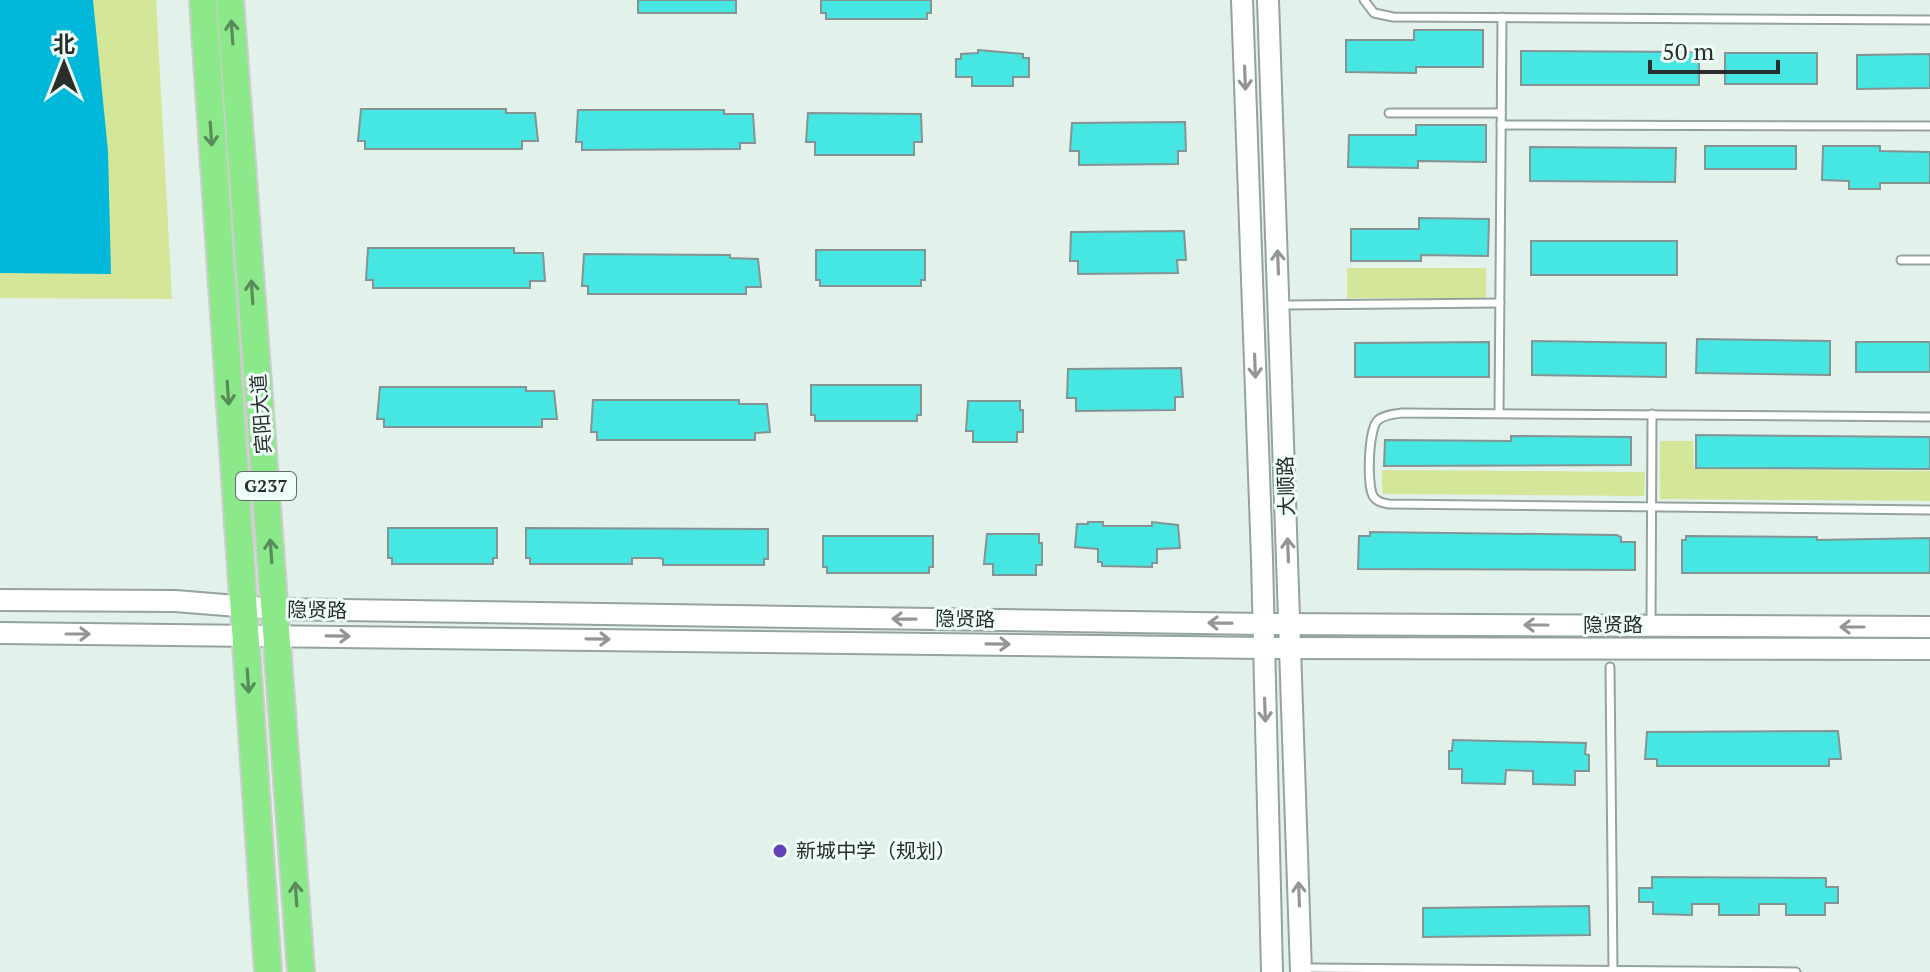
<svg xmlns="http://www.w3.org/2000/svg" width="1930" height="972" font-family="'PT Serif','Noto Sans SC',serif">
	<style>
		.green { fill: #d4e697 }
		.water { fill: #02b8da }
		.building { fill: #46e7e3; stroke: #849393; stroke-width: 2 }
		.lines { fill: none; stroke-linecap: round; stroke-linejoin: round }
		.lane-casing { stroke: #95a39d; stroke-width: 11 }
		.secondary-casing { stroke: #95a39d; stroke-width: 24 }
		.highway-casing { stroke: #cccdcc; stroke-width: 30 }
		.lane { stroke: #fff; stroke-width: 7 }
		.secondary { stroke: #fff; stroke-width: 20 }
		.highway { stroke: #8be98a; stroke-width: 26 }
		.oneway { stroke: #5a8c5b }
		.oneway2 { stroke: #949696 }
		.poi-dot { fill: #6341b9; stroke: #effef8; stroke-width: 3 }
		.labels { text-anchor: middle; stroke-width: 6; stroke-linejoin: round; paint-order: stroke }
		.shield { fill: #effef8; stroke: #646c69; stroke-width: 2 }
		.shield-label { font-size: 18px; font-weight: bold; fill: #292e2c }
		.street-label { font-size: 20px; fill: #292e2c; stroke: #effef8 }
		.poi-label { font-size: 20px; fill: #292e2c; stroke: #effef8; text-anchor: start }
	</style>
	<rect width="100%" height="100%" fill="#e2f1ea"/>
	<!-- green -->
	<g class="green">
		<path d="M0,0H156L172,299L0,298Z"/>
		<rect x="1347" y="268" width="139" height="30"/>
		<path d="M1660,441H1693L1694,469L1930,471V501L1660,499Z"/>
		<path d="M1382,470L1645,472L1644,496L1382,494Z"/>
	</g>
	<!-- water -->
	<path class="water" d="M0,0H93L108,151L111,274L0,273Z"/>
	<!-- building -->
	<g class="building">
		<rect x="638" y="0" width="98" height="13"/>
		<path d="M821,0H931V13H927V19H826V13H821Z"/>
		<path d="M1414,30H1483V67H1416V73L1346,72V40H1414Z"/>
		<path d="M978,50L1023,54V58H1029V77H1013V86H972V77H956V59H961V54L978,53Z"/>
		<path d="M1521,51L1699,52V85H1521Z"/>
		<rect x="1725" y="53" width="92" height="31"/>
		<path d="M1930,54V88L1857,89V55Z"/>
		<path d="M361,109H506V113H535L538,141H522V149H365V141H358Z"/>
		<path d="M578,110H724V114H753L755,143H740V149L582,150V142H576Z"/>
		<path d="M808,113L921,114L922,142H914V155H815V142H806Z"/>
		<path d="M1185,122L1186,151H1178V164L1079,165V151H1070L1072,123Z"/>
		<path d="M1416,125H1486V162L1418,161V168L1348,167L1349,135H1416Z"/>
		<rect x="1705" y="146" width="91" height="23"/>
		<path d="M1823,146H1880V151L1930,152V183H1880V189H1849V181L1822,180Z"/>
		<path d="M1530,147L1676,148L1675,182L1530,181Z"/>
		<path d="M1419,218L1489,219L1488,256L1421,255V261H1351V229H1419Z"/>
		<path d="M1184,231L1186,260H1177L1178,273L1078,274V261H1070L1071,232Z"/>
		<rect x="1531" y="241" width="146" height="34"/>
		<path d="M368,248H514V253H543L545,281H530V288H373V280H366Z"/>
		<path d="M816,250H925V280H921V286H820V280H816Z"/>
		<path d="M584,254L730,255V258L758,259L761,287H746V294H588V286H582Z"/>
		<path d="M1697,339L1830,341V375L1696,373Z"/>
		<path d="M1532,341L1666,343V377L1532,375Z"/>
		<path d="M1489,342V377H1355V343Z"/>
		<rect x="1856" y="342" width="74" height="30"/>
		<path d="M1181,368L1183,397H1175V410L1076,411V398H1067L1068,369Z"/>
		<path d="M811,385H921V415H917V421H815V415H811Z"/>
		<path d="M380,387H526V391H554L557,419H542V427H384V419H377Z"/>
		<path d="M593,400H739V404H767L770,432L755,433V440H597V432H591Z"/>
		<path d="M968,401H1020V410H1023V432H1017V442H973V431H966Z"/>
		<path d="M1696,435L1930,437V469L1696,468Z"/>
		<path d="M1511,436L1631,437V465L1384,466L1385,440L1511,441Z"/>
		<path d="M1088,522H1103V526H1152V522L1178,525L1180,548L1157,549V563H1152V567L1102,566V562H1098V549L1075,547L1077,524H1088Z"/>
		<path d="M388,528H497V558H493V564H392V558H388Z"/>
		<path d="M526,528L768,529V559H764V565H663V559L659,558H632V564H530V558H526Z"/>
		<path d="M1370,532L1617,535L1621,537V542H1635V570L1358,569L1359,536H1370Z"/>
		<path d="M987,534H1039V543H1042V565H1036V575H993V564H984Z"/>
		<path d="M823,536H933V567H929V573H827V567H823Z"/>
		<path d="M1686,536L1817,537V540L1930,538V573H1682V540H1686Z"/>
		<path d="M1838,731L1841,759H1829V766H1657V759H1645L1647,732Z"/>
		<path d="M1453,740L1586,743L1585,754L1589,755V771H1575V785L1533,784V771L1506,770L1505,784L1462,783V769H1449V751H1452Z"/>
		<path d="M1652,877L1826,878V887H1838V903H1825V915H1786V904H1759V915H1719V904H1692V915L1653,914V902H1639V888H1652Z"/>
		<path d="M1589,906L1590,935L1423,937V908Z"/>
	</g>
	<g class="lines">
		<defs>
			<g id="lane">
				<path d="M1364,0L1374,13L1393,17L1930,20"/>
				<path d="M1389,113H1501"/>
				<path d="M1501,125L1930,126"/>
				<path d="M1901,260H1930"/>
				<path d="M1289,305L1500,303"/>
				<path d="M1499,413L1502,17"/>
				<path d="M1930,417L1402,413C1394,414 1384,415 1378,420C1368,429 1367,484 1373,496C1377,502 1383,503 1389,504L1930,510"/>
				<path d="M1651,621L1652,414"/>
				<path d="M1610,667L1613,970"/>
				<path d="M1312,968L1796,972"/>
			</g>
			<g id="secondary">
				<path d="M1242,0L1262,559L1272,972"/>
				<path d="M1268,0L1301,972"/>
				<path d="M0,600L175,601L275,609L1263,624L1930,627"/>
				<path d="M0,633L1264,648L1930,649"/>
			</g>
			<g id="highway">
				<path d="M203,0L268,972"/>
				<path d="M230,0L301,972"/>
			</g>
		</defs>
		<!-- lane casing -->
		<use href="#lane" class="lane-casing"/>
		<!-- secondary casing -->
		<use href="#secondary" class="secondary-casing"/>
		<!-- highway casing -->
		<use href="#highway" class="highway-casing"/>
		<!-- lane -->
		<use href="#lane" class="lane"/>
		<!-- secondary -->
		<use href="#secondary" class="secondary"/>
		<!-- highway -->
		<use href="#highway" class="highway"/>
	</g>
	<!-- one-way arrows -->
	<defs><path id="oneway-shaft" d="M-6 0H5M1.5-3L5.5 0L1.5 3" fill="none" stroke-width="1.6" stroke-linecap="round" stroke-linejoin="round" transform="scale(2)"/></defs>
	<g class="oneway">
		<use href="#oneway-shaft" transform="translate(232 32) rotate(-94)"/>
		<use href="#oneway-shaft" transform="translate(211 134) rotate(86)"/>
		<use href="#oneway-shaft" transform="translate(252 292) rotate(-94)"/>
		<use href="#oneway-shaft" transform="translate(228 393) rotate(86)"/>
		<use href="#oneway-shaft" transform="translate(271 551) rotate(-94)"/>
		<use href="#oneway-shaft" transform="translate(248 681) rotate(86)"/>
		<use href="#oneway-shaft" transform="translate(296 894) rotate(-94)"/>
	</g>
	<g class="oneway2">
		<use href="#oneway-shaft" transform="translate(1245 78) rotate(88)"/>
		<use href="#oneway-shaft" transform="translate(1278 262) rotate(-92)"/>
		<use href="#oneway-shaft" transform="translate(1255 366) rotate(88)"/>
		<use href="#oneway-shaft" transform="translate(1288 550) rotate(-92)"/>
		<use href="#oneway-shaft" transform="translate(904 619) rotate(-179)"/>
		<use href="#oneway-shaft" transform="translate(1220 623) rotate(-179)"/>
		<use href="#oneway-shaft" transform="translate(1536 625) rotate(-180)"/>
		<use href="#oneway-shaft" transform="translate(1852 627) rotate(-180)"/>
		<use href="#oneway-shaft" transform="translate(78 634)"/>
		<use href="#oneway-shaft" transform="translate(338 636) rotate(1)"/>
		<use href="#oneway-shaft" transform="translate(598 639) rotate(1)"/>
		<use href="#oneway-shaft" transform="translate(998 644) rotate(1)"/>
		<use href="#oneway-shaft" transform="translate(1265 710) rotate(88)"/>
		<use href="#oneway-shaft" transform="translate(1299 894) rotate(-92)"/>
	</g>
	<!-- markers -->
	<circle class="poi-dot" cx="780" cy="851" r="8"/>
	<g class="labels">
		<!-- shield labels -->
		<rect class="shield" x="236" y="472" width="60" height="28" rx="6"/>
		<g class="shield-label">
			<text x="266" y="492">G237</text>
		</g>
		<!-- street labels -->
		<g class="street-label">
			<text transform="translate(261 414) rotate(-94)" y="7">宾阳大道</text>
			<text transform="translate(1286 486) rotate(-92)" y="7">大顺路</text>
			<text transform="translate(317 610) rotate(1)" y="7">隐贤路</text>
			<text transform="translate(965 619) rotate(1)" y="7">隐贤路</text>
			<text x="1613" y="632">隐贤路</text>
		</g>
		<!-- poi labels -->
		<g class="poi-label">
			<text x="796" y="858">新城中学（规划）</text>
		</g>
	</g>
	<!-- north arrow -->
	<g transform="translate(64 64)" stroke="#effef8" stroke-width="6" paint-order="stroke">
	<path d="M0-6L14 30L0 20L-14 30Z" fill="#292e2c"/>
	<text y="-12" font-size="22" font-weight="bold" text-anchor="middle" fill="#292e2c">北</text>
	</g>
	<!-- scale -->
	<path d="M1650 60v12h128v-12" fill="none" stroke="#292e2c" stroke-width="4"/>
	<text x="1662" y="60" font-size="24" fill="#292e2c" stroke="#effef8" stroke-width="6" paint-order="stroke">50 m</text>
</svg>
